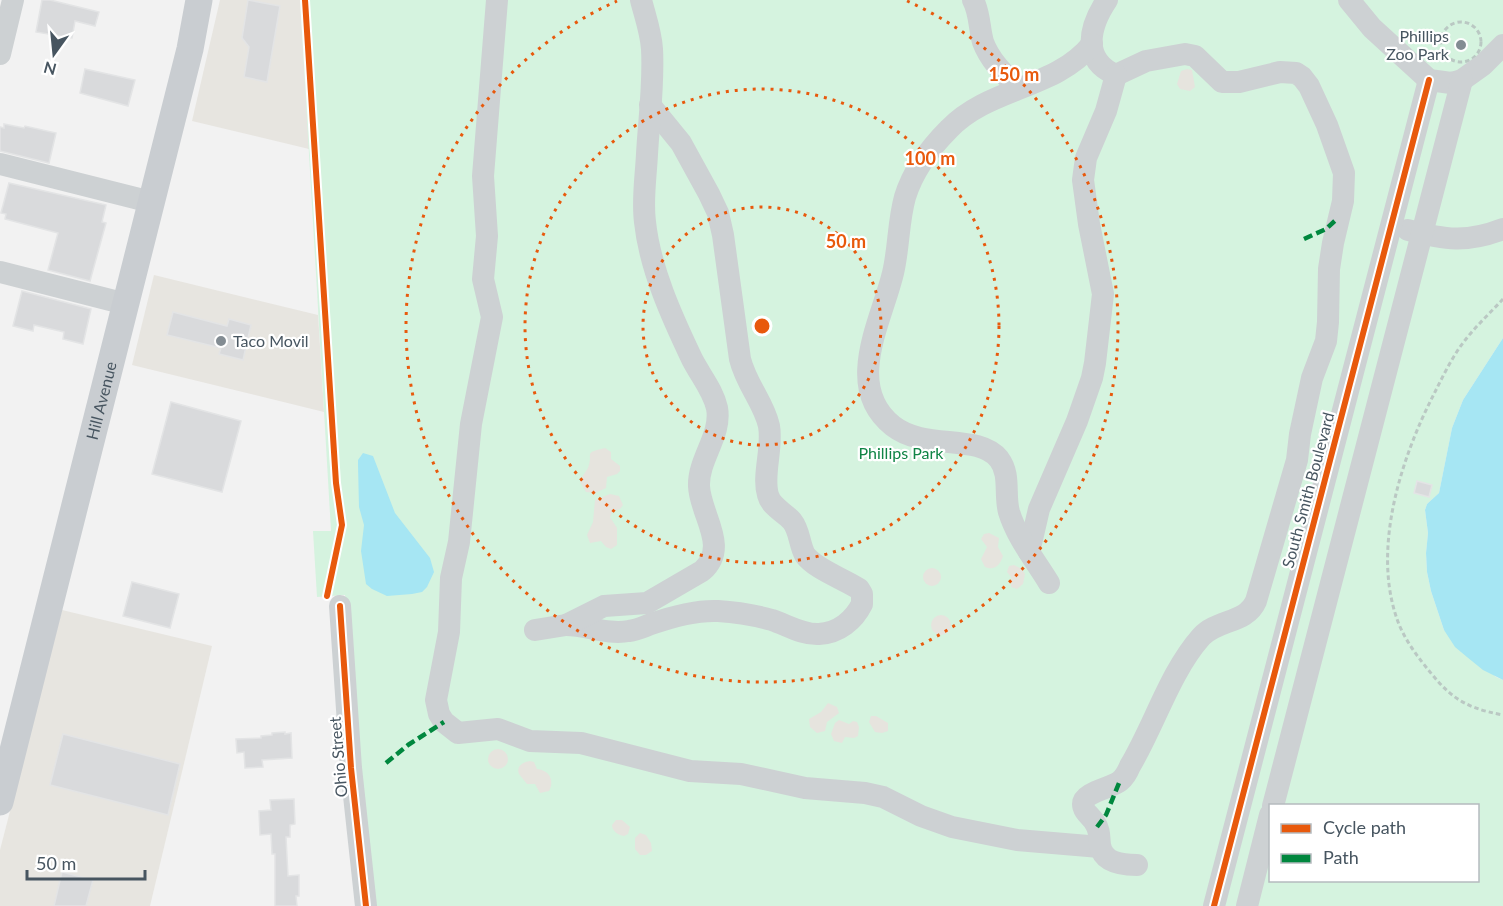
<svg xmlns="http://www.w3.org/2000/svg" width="1503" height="906" font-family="Lato,sans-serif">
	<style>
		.commercial { fill: #e7e5e0 }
		.green { fill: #d5f3df; fill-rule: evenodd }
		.sand { fill: #e6e4de }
		.water { fill: #a6e6f3 }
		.building { fill: #d9dadc; stroke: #e3e4e5; stroke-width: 1.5 }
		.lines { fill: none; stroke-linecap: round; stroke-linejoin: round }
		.path { stroke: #bac8c3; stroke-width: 3; stroke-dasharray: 4.5 3; stroke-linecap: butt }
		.minor { stroke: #cdd1d3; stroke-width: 22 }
		.major { stroke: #c9cdd1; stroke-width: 27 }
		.quiet { stroke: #00873e; stroke-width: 4.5; stroke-dasharray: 9 4.5; stroke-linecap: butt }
		.cycleway-casing { stroke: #fff; stroke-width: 10 }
		.cycleway { stroke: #e8590c; stroke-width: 6 }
		.ring { fill: none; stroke: #e8590c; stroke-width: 3; stroke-dasharray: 3 6 }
		.poi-dot { fill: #838c93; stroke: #fff; stroke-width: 2 }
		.labels { text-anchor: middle; stroke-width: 4.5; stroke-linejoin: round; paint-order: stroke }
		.poi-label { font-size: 16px; fill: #475560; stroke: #fff; text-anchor: end }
		.street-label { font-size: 16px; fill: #475560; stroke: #fff }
		.park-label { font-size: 16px; fill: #0f8445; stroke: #fff }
		.centre { fill: #e8590c; stroke: #fff; stroke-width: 3 }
		.ring-label { font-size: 18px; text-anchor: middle; font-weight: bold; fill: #e8590c; stroke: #fff; stroke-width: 4.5; stroke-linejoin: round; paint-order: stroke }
	</style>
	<rect width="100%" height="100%" fill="#f2f2f2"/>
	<!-- commercial -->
	<g class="commercial">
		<path d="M220,0H300L309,149L192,121Z"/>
		<path d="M154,275L318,315L324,412L132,365Z"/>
		<path d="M62,610L212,646L150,906H0V850Z"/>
	</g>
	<!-- green -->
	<path class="green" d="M300,0H1503V338L1463,400L1452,428L1439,493L1427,504L1425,510L1428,533L1426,553L1427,572L1431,591L1444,630L1496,677L1503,680V906H370L345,595L317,597L313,531H331ZM1270,806H1478V880H1270Z"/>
	<!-- sand -->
	<g class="sand">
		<path d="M1187,69L1192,70L1195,87L1190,91L1180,89L1177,84L1181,71Z"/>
		<path d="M605,448L611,452V459L620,466V471L617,474L607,477L606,488L595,493L586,492L580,482C582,476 585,473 588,468C594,453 582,453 605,448Z"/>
		<path d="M610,494L619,496L623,505L620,509L613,511L610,517L617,528V545L611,549L606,547L601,541L590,543L587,535L593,522L595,500Z"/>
		<path d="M989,533L999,538L998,547L1003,556C1000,565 995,571 985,567L981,559L987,547L981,539L984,534Z"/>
		<path d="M1014,565L1022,569L1025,574L1023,584L1017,589L1011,587V577L1007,572L1009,566Z"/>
		<circle cx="932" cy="577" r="9"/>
		<circle cx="941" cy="625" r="10"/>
		<path d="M828,703L837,707L839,713L827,722L825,731L817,733L810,727L809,719L821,712Z"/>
		<path d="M871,716H876L888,723V731L882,733L875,732L869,722Z"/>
		<path d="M839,720L849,724L853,721L857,722L859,727L858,736L854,738L845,737L842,743L834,741L831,734L835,723Z"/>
		<circle cx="498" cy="759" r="10"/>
		<path d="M530,761L534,762L537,769C549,770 555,780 549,791L540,793L535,784H527L519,774C516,766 523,762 530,761Z"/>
		<path d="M616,820H622L630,827L628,834L624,836C618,835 612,831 612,825Z"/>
		<path d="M640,833L646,835L651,843L652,851L646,855H640L635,849V838Z"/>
	</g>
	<!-- water -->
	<g class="water">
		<path d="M1503,338V680L1483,670L1467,657L1455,647L1444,630L1431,591L1427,572L1426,553L1428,533L1425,510L1427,504L1439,493L1452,428L1463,400Z"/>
		<path d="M363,453L373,456L395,513L430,558L434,572L427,587L422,592L412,594L387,596L372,589L366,584L361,551L364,525L359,507L358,465V460Z"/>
	</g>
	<!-- building -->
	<g class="building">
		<path d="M42,0H50L99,12L95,26L75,21L72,38L36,32Z"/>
		<path d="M248,0L280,6L267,82L244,77L249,47L242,38Z"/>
		<path d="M85,69L135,80L128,106L80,93Z"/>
		<path d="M4,124L24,128L25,126L56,133L49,163L0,151V127L4,128Z"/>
		<path d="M9,183L106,205L102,222L106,223L90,281L48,270L58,233L5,219L6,214L1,213Z"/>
		<path d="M22,291L91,309L83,344L63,339L64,332L34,325L33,331L13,326Z"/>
		<path d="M173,312L227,326L229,319L251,325L243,360L219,354L221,348L167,335Z"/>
		<path d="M171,402L241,421L222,492L152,474Z"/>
		<path d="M1417,481L1432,485L1429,497L1414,493Z"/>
		<path d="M132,582L179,594L170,628L123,616Z"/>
		<path d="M285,732V734L291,733L292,758L262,760L263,767L245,768L244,752L237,753L236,739L261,738V736L272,735V733Z"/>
		<path d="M63,734L180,764L168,815L50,785Z"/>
		<path d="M294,799L295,824L290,825V837H286L288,876L299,875V896H296L297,906H275V854H272L271,834L260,835L259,811L271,810L270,800Z"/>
		<path d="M62,872L93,880L86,906H54Z"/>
	</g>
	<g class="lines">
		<!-- path -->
		<g class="path">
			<circle cx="1461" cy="42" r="20"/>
			<path d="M1503,299C1491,312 1477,325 1466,339C1453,355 1443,376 1434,394C1401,458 1372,548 1397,619C1402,634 1412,649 1422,662C1448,695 1460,707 1503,715"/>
		</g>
		<!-- minor -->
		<g class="minor">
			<path d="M497,0L483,176L487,236L483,279L492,317L471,424L459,542L451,578L449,632L436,700L439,714L444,722L458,733L498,729L530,741L581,743L690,771L741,774L805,788L865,793L883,797L921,816L952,827L1017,840L1100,847"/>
			<path d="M973,0C980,13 979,28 983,42C990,61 1005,75 1018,88"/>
			<path d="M1107,0C1089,27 1081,60 1116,75L1146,61L1185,54L1195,56L1222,82H1239L1280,72L1296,73L1302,77L1309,86L1327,125L1344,173L1343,201L1333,243L1329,269L1328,322L1326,341L1312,378L1300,434L1297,460L1256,601C1246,624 1217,619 1201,637C1170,672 1154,726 1130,766C1128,771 1125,777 1120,781C1112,788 1083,792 1083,804C1083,812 1092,817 1095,823C1100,830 1099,837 1100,845C1103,863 1122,865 1137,865"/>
			<path d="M1349,0L1372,28L1429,80L1451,83L1462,80L1483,65L1503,45"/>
			<path d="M0,54L13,0"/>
			<path d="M0,164L151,202"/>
			<path d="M1408,230C1445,240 1467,243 1503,229"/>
			<path d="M0,272L126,304"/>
			<path d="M1029,552L1039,509L1077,421L1092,378L1095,363L1103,294L1089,224L1083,180L1086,158L1106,111L1116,75"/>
			<path d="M1049,583C1035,560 1017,538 1009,512C1004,494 1011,475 999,459C978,433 925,451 893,426C843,387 882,320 893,273C899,248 898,222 905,197C913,171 930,148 949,129C989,87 1056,89 1092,44"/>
			<path d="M340,606L351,768L366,906"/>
			<path d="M566,625C587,625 607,635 629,631C637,630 643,627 651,624C671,617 696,610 718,611C736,612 754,615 772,620C787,625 803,635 819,634C839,633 854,620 862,604V594L859,589C844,579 815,569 805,555C799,544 800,531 792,521C784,512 771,507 768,495C762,476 773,448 769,426C764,403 746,384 740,359L723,235L718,213L709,194L681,143L650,105"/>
			<path d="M535,630L566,625L604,606L647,603L702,571C730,547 700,515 699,486C698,459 722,435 717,408C713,390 700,375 692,359C672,317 650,269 645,222C642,200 646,176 647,154C649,119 654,84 652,49C651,32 645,16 641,0"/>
			<path d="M1273,806L1462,80"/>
			<path d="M1214,906L1429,80"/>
			<path d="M1247,906L1270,815"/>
		</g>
		<!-- major -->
		<path class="major" id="s1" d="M0,802L190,49L199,0"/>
		<!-- quiet -->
		<g class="quiet">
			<path d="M1304,239L1326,229L1338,218"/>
			<path d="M386,763L408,745L444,722"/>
			<path d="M1097,827L1106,815L1119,783"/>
		</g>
		<defs>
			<g id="cycleway">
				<path d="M305,0L336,483L342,525L327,596"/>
				<path d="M340,606L351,768L366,906"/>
				<path d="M1214,906L1429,80"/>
			</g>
		</defs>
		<!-- cycleway casing -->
		<use href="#cycleway" class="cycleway-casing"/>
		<!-- cycleway -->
		<use href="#cycleway" class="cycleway"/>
	</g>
	<!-- distance rings -->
	<g class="ring">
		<circle cx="762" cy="326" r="119"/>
		<circle cx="762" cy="326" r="237"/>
		<path d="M907 1A356 356 0 1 1 617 1"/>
	</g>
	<!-- markers -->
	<g class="poi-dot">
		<circle cx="1461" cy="45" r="6"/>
		<circle cx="221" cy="341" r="6"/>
	</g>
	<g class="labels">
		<!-- poi labels -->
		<g class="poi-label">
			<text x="1449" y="42">Phillips<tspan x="1449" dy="18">Zoo Park</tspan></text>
			<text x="233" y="347" text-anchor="start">Taco Movil</text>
		</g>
		<!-- street labels -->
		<g class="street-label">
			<text dy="6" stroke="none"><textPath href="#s1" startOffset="414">Hill Avenue</textPath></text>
			<text transform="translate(1308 490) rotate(-75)" y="6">South Smith Boulevard</text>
			<text transform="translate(338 757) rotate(-95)" y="6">Ohio Street</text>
		</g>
		<!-- park labels -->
		<g class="park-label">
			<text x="901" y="459">Phillips Park</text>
		</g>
	</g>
	<circle cx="762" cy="326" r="9" class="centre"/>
	<g class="ring-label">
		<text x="1014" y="81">150 m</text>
		<text x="930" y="165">100 m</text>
		<text x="846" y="248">50 m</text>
	</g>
	<!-- legend -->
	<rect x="1269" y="804" width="210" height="78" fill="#ffffff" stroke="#b5bbbf" stroke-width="1.5"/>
	<rect x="1281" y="824" width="30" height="9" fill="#e8590c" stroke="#b5bbbf" stroke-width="1.5"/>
	<text x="1323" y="834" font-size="18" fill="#475560">Cycle path</text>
	<rect x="1281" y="854" width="30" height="9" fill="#00873e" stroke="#b5bbbf" stroke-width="1.5"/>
	<text x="1323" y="864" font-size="18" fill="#475560">Path</text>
	<!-- north arrow -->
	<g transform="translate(54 54) rotate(195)" stroke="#ffffff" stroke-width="4.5" paint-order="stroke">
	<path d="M0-4.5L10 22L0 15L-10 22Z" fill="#475560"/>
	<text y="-9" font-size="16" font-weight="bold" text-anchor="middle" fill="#475560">N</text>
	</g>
	<!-- scale -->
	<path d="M27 870v9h118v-9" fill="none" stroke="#475560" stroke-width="3"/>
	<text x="36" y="870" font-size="18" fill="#475560" stroke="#ffffff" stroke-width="4.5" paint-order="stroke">50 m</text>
</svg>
